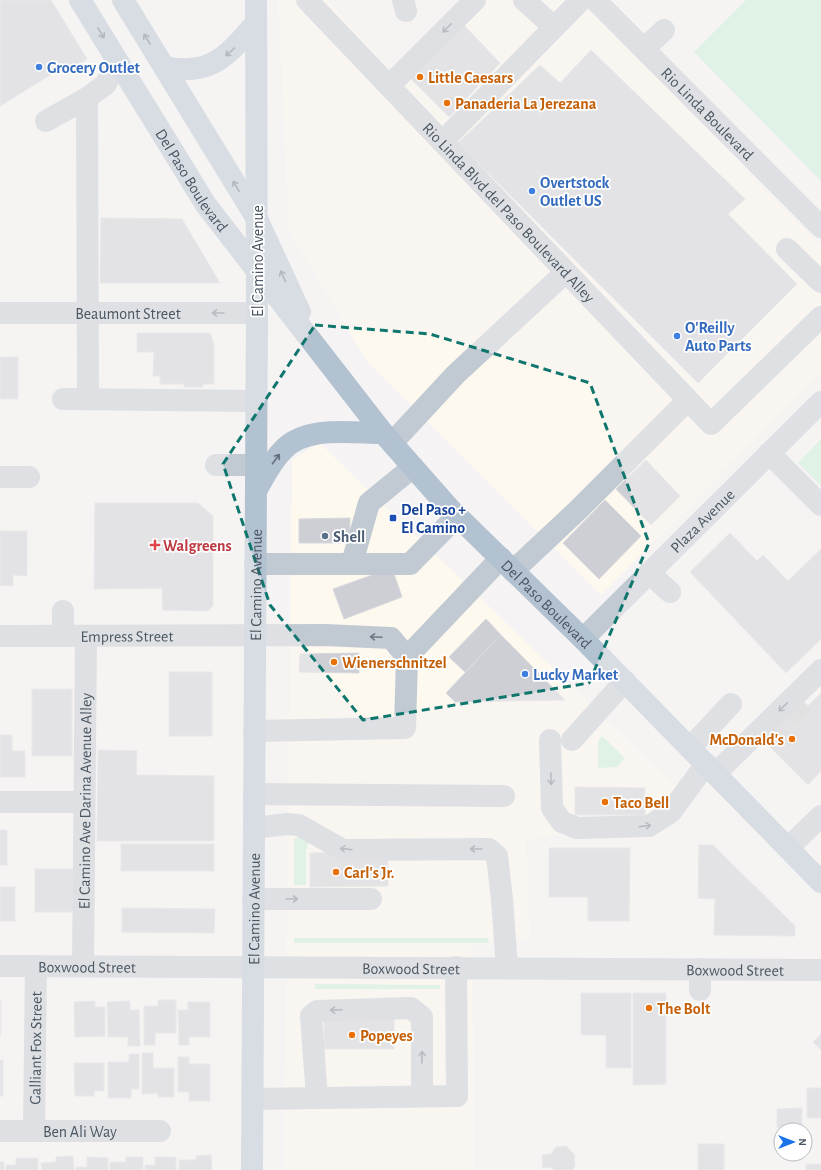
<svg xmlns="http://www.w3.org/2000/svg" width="821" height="1170" font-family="'Alegreya Sans',sans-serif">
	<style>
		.commercial { fill: #fdf9ef }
		.green { fill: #c3f1d5 }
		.building { fill: #cdcfd5; stroke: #d7d9de }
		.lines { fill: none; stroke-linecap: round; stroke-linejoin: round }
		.minor-tunnel { stroke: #caccce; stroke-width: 22; stroke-dasharray: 22 11; stroke-linecap: butt }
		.minor { stroke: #c1cad2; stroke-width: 22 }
		.major { stroke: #b3c2d1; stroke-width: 22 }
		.oneway { stroke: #6e7983 }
		.oneway2 { stroke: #64717d }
		.marked { fill: none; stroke: #0f766e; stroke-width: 3; stroke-dasharray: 8 5; stroke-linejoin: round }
		.shop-dot { fill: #3f7fe0; stroke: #fff; stroke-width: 1.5 }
		.food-dot { fill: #e8710a; stroke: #fff; stroke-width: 1.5 }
		.transit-dot { fill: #1a4fb4; stroke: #fff; stroke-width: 1.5 }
		.service-dot { fill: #5c6f8a; stroke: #fff; stroke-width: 1.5 }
		.health-dot { fill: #e0444e; stroke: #fff; stroke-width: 1.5 }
		.labels { text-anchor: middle; stroke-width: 3.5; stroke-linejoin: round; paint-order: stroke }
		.shop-label { font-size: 16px; font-weight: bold; fill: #366cbe; stroke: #fff; text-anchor: start }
		.food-label { font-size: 16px; font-weight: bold; fill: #c56008; stroke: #fff; text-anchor: start }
		.street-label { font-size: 16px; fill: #4a5661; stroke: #fff }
		.transit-label { font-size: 16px; font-weight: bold; fill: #164399; stroke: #fff; text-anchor: start }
		.service-label { font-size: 16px; font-weight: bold; fill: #4e5e75; stroke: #fff; text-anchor: start }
		.health-label { font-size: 16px; font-weight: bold; fill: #be3a42; stroke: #fff; text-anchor: start }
	</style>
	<rect width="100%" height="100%" fill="#f5f3f3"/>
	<!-- commercial -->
	<g class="commercial">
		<path d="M278,0H327L392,72L467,0H582L821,246V373L601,595L367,361L289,231Z"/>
		<path d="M320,443L674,785V819L526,840L530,939L473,942L474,1170H284L292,460Z"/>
	</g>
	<!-- green -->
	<g class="green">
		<path d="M746,0H821V181L694,52Z"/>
		<path d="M821,439V486L798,463Z"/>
		<path d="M602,736L625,758L617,767L598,768V742Z"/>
		<path d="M300,837L309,841L306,850V885H294V839Z"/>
		<path d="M294,938H489L487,943H294Z"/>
		<path d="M315,984L440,985V989H315Z"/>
	</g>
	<!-- building -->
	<g class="building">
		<path d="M0,0H51L87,59L66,72L63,67L0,106Z"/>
		<path d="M460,21L500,63L449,117L407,75Z"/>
		<path d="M591,50L745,199L728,214L797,284L698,383L458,143L540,65L560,83Z"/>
		<path d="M101,218L182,219L220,283H100Z"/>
		<path d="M137,333H210L214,344V384H203V387H184V384H160V376H153L154,352H137Z"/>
		<rect x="0" y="357" width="18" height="42"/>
		<path d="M646,460L680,496L651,525L616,489Z"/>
		<path d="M605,500L641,536L599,579L563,543Z"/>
		<path d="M95,503H198L213,516V606L208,611L163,610L162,588L94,589Z"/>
		<path d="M350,518V543H299V519Z"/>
		<path d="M0,531H27V576L13,575V586L0,585Z"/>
		<path d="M730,533L757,561L763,555L788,581L821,549V639L786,673L690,572Z"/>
		<path d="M392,568L402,597L344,619L333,589Z"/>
		<path d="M486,619L501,635L465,672L449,657Z"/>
		<path d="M501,635L565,700L455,702L446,693Z"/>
		<path d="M359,653V673L299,672L300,654Z"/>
		<rect x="169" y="672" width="43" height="64"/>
		<rect x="32" y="689" width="40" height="67"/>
		<path d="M821,693V771L808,785L761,738L802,700L808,706Z"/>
		<path d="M0,735H12V751H25V777H0Z"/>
		<path d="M98,750L137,751L136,775L214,776V841H97Z"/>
		<path d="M575,787L645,788V815H575Z"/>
		<rect x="0" y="830" width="7" height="35"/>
		<rect x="121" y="844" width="93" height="27"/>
		<path d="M699,845H713L795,926V936L714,935L715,899L698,898Z"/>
		<path d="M549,848H630L629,921H588V897H549Z"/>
		<path d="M388,852V886L310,887V853Z"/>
		<rect x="35" y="869" width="38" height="43"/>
		<rect x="0" y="887" width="15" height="34"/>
		<path d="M122,908L215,909L214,933L122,932Z"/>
		<path d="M581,993H631V1068H606V1035H581Z"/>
		<path d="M633,993H666V1084L633,1085Z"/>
		<rect x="0" y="1000" width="1" height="35"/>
		<path d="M158,1000H176V1033H155V1045H144V1006H158Z"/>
		<path d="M95,1001V1007H105V1036L75,1037L74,1002Z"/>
		<path d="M130,1001V1010H139L140,1046H128V1037H108L107,1002Z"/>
		<path d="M188,1002H210V1037H189V1045H179L178,1010H188Z"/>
		<path d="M324,1016L394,1018V1049H324Z"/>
		<path d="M821,1034V1050L813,1042Z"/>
		<path d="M142,1053H153V1068H174V1097H158V1093L142,1094Z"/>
		<path d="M129,1054H139V1089H131V1098H108V1062H129Z"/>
		<path d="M178,1057H189V1064H210V1101H189V1092H178Z"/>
		<rect x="0" y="1060" width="3" height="36"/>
		<path d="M74,1063H104V1091H94V1096H75Z"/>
		<rect x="807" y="1088" width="14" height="30"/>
		<path d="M802,1108V1127L777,1128V1109Z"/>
		<rect x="698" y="1144" width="26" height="26"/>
		<path d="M566,1146L574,1154L575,1166L572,1170H554L551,1167L543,1168L542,1155L551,1154L556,1147Z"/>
		<path d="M211,1155L212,1170H179V1160H196V1156Z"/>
		<path d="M73,1156L74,1170H42L41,1163L56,1162V1157Z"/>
		<path d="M87,1157L108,1158V1170H76V1167H87Z"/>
		<path d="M126,1157H143V1170H110V1162H126Z"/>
		<path d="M155,1157H176V1170H145V1165H155Z"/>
		<path d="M16,1158H38V1170H6V1165H16Z"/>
		<rect x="0" y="1162" width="4" height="8"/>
		<rect x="806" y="1164" width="15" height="6"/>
	</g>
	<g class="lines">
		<!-- minor-tunnel -->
		<path class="minor-tunnel" d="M765,741L804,702"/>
		<!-- minor -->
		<g class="minor">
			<path id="s1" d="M307,0L711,424L821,317"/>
			<path d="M403,0L406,11"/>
			<path d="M524,0L554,27"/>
			<path id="s2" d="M595,0L821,227"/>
			<path d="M644,49L664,30"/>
			<path d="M389,86L475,0"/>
			<path d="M46,121L87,98"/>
			<path d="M442,142L581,0"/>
			<path d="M787,249L821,282"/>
			<path id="s3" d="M0,313H257"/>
			<path d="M63,399L256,401"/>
			<path d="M88,399L87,98L106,84L117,60"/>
			<path d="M392,443L456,374L566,272"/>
			<path d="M769,453L821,505"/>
			<path d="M216,465H255"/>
			<path d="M0,477H29"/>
			<path d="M352,563L369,503L413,467"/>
			<path d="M255,564H410L457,516"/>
			<path d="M513,571L578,510L688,400"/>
			<path d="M649,573L670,592"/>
			<path d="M63,611V636"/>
			<path id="s4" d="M0,636L325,635L391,638L407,657"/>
			<path id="s5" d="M583,639L821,402"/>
			<path d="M254,731L405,728L407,657L501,558"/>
			<path d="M550,740L552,808L562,822L577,828L649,826L671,812L706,764"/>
			<path d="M572,740L625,681"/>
			<path d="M690,748L731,704"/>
			<path d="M715,774L821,670"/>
			<path d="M254,794L504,796"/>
			<path d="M0,802H84"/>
			<path d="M254,828L287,824L299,825L343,850L489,849L497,856L502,899L507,968"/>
			<path d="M788,848L821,816"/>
			<path d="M253,899H371"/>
			<path id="s6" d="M0,966L821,970"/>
			<path id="s7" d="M83,966L86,636"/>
			<path d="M700,990V969"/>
			<path d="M317,1098L311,1016L317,1011L411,1008L422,1017V1096"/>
			<path d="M253,1099L457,1096L456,967"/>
			<path id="s8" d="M0,1131H160"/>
			<path id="s9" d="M34,1131L36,966"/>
		</g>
		<!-- major -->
		<g class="major">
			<path id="s10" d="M80,0L206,205L383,433L450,509L583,639L821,882"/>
			<path d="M123,0L257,219L300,312"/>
			<path d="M164,67C211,77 228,55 256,23"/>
			<path d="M256,491C264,477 271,462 283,450C306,425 352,433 383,433"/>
			<path id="s11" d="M252,1170L257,313L256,0"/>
		</g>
	</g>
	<!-- one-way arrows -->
	<defs><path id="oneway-shaft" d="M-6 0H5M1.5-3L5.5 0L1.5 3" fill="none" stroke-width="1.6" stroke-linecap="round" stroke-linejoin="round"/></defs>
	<g class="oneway">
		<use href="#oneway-shaft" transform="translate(447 28) rotate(135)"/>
		<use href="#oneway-shaft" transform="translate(218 313) rotate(180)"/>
		<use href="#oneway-shaft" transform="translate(376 637) rotate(-177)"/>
		<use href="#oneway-shaft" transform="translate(783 707) rotate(136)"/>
		<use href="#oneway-shaft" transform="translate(551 779) rotate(88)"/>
		<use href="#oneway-shaft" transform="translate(645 826) rotate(-7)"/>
		<use href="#oneway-shaft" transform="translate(346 849) rotate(-173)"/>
		<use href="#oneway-shaft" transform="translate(476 849) rotate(180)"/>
		<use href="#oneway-shaft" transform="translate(292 899)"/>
		<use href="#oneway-shaft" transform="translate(336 1010) rotate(178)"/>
		<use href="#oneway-shaft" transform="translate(422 1057) rotate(-89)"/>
	</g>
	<g class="oneway2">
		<use href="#oneway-shaft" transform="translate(101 33) rotate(58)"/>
		<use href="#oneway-shaft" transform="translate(147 39) rotate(-122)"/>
		<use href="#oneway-shaft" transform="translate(230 52) rotate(138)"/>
		<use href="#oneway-shaft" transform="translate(236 186) rotate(-121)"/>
		<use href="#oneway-shaft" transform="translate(283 276) rotate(-115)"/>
		<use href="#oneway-shaft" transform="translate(276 459) rotate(-53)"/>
	</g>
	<!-- marked area -->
	<path d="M0 0H821V1170H0ZM315,325L430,334L590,383L649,543L589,683L363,720L270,605L223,464Z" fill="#f5f3f3" fill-opacity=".55" fill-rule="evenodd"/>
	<path class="marked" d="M315,325L430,334L590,383L649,543L589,683L363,720L270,605L223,464Z"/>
	<!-- markers -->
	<g class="shop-dot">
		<circle cx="39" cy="67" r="4"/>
		<circle cx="532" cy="191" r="4"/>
		<circle cx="677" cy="336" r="4"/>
		<circle cx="525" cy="674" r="4"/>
	</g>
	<g class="food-dot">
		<circle cx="420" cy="77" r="4"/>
		<circle cx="447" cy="103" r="4"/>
		<circle cx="334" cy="662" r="4"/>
		<circle cx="792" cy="739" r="4"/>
		<circle cx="605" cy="802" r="4"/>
		<circle cx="336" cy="872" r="4"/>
		<circle cx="649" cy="1008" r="4"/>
		<circle cx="352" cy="1035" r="4"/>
	</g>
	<rect class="transit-dot" x="389" y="514" width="8" height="8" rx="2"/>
	<circle class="service-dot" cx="325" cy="536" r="4"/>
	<path class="health-dot" d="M153 539h4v4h4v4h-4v4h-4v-4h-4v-4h4z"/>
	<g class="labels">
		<!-- shop labels -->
		<g class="shop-label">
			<text x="47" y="73">Grocery Outlet</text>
			<text x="540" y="188">Overtstock<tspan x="540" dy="18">Outlet US</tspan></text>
			<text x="685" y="333">O'Reilly<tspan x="685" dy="18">Auto Parts</tspan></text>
			<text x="533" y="680">Lucky Market</text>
		</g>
		<!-- food labels -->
		<g class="food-label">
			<text x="428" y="83">Little Caesars</text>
			<text x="455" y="109">Panaderia La Jerezana</text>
			<text x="342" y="668">Wienerschnitzel</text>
			<text x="784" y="745" text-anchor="end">McDonald's</text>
			<text x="613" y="808">Taco Bell</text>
			<text x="344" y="878">Carl's Jr.</text>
			<text x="657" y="1014">The Bolt</text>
			<text x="360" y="1041">Popeyes</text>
		</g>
		<!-- street labels -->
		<g class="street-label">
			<text dy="6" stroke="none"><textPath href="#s2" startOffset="160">Rio Linda Boulevard</textPath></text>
			<text dy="6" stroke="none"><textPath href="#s10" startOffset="212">Del Paso Boulevard</textPath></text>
			<text dy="6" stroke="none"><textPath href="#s1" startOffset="293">Rio Linda Blvd del Paso Boulevard Alley</textPath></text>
			<text transform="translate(257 261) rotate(-90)" y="6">El Camino Avenue</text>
			<text dy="6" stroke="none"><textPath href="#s3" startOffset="128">Beaumont Street</textPath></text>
			<text dy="6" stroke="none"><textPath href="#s5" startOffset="168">Plaza Avenue</textPath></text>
			<text dy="6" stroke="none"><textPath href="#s11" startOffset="585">El Camino Avenue</textPath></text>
			<text dy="6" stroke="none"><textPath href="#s10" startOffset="766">Del Paso Boulevard</textPath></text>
			<text dy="6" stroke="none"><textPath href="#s4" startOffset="127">Empress Street</textPath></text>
			<text dy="6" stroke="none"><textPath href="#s7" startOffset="165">El Camino Ave Darina Avenue Alley</textPath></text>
			<text dy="6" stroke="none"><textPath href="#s11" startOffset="261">El Camino Avenue</textPath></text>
			<text dy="6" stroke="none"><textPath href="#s6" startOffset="87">Boxwood Street</textPath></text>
			<text dy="6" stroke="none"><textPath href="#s6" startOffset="411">Boxwood Street</textPath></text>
			<text dy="6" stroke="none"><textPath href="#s6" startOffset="735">Boxwood Street</textPath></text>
			<text dy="6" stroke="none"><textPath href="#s9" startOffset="83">Galliant Fox Street</textPath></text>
			<text dy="6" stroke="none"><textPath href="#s8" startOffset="80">Ben Ali Way</textPath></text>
		</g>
		<!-- transit labels -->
		<g class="transit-label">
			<text x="401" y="515">Del Paso +<tspan x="401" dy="18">El Camino</tspan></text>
		</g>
		<!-- service labels -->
		<g class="service-label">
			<text x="333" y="542">Shell</text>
		</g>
		<!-- health labels -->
		<g class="health-label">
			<text x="163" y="551">Walgreens</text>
		</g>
	</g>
	<!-- north arrow -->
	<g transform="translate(793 1142) rotate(90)"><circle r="19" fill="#ffffff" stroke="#b7bbc0"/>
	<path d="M0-3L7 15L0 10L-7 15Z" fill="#1a73e8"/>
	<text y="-6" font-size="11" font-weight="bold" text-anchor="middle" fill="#4a5661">N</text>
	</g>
</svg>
